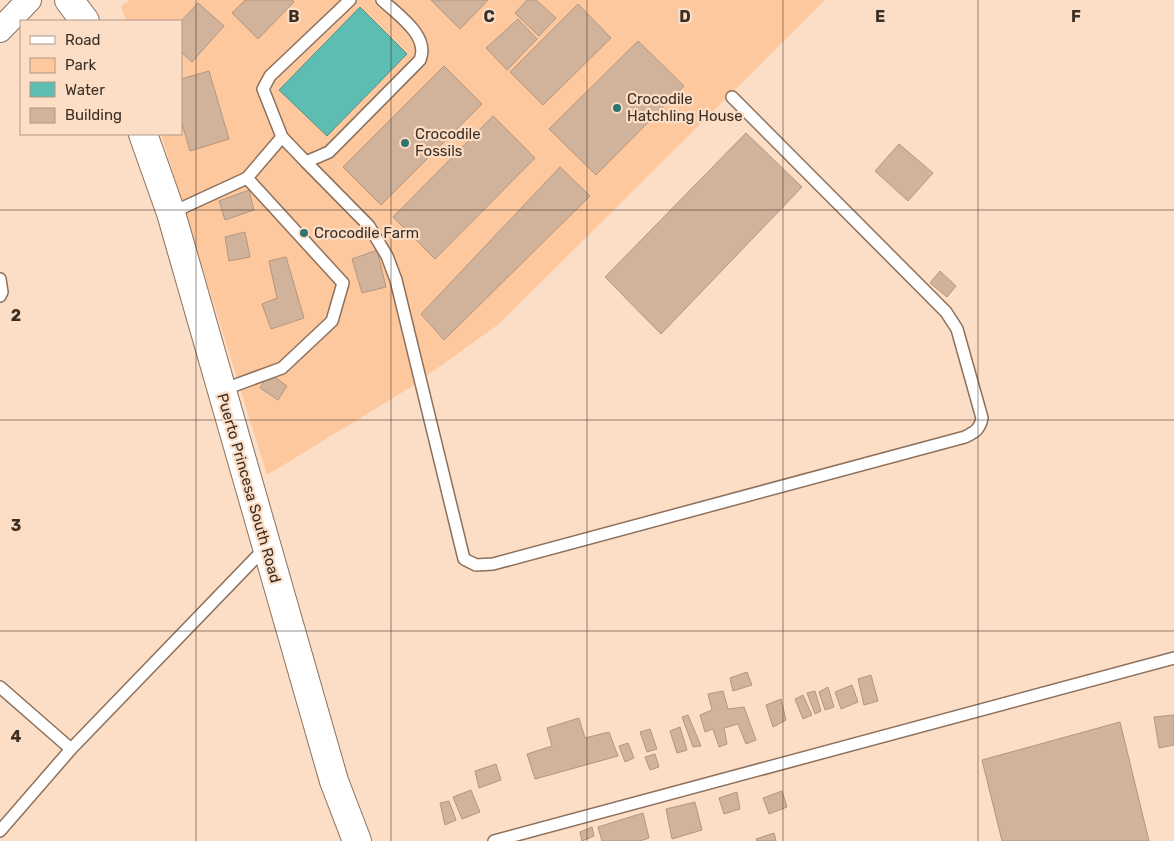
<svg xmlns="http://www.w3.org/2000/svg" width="1174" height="841" font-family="Rubik,sans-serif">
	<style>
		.green { fill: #fec89e }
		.water { fill: #5ebdb3; stroke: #549288 }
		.building { fill: #d1b29b; stroke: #b39680 }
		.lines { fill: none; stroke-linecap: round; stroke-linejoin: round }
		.lane-casing { stroke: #8d715c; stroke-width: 14 }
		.street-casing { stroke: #8d715c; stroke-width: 26 }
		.primary-casing { stroke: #8d715c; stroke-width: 30 }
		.lane { stroke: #fff; stroke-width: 11 }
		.street { stroke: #fff; stroke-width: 24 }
		.primary { stroke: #fff; stroke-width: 28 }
		.grid { fill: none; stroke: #3b2f25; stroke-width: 1; stroke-opacity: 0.55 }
		.poi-dot { fill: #2e756e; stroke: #fcddc5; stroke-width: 2 }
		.labels { text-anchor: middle; stroke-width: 4.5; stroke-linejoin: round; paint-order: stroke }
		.poi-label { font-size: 15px; fill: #3b2f25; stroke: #fcddc5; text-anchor: start }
		.street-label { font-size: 15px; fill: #3b2f25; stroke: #fcddc5 }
		.grid-label { font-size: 16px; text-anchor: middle; font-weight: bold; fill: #3b2f25; stroke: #fcddc5; stroke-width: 4.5; stroke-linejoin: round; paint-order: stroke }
	</style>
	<rect width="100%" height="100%" fill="#fcddc5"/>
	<!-- green -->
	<path class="green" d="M130,0H825L499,324L411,387L267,475L161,134H181V21H126L121,6Z"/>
	<!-- water -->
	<path class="water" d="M360,7L407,54L327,136L279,90Z"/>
	<!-- building -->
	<g class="building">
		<path d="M245,0H292L294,2L258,39L232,13Z"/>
		<path d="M431,0H488L460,29Z"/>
		<path d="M527,0H536L556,18L539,36L515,13Z"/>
		<path d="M198,3L224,26L192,62L181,52V21Z"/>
		<path d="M578,4L611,38L543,105L510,72Z"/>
		<path d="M518,19L537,39L507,70L486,48Z"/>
		<path d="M638,41L684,86L596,175L549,129Z"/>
		<path d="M444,66L482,104L381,205L343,167Z"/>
		<path d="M209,71L229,139L190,151L181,120V79Z"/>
		<path d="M493,116L535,158L435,259L393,217Z"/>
		<path d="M746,133L802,187L661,334L605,277Z"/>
		<path d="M899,144L933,173L908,201L875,171Z"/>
		<path d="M560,167L590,196L444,340L421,314Z"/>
		<path d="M249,190L254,210L225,220L219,201Z"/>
		<path d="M245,232L250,257L229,261L225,237Z"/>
		<path d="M377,250L386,287L362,293L352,259Z"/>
		<path d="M286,257L304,318L271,329L262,304L277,298L269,261Z"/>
		<path d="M940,271L956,286L947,297L930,283Z"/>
		<path d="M269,373L287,386L278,400L260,388Z"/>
		<path d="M747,672L752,685L733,691L730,678Z"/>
		<path d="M871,675L878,701L864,705L858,679Z"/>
		<path d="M852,685L858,702L841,709L835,692Z"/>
		<path d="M828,687L834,707L825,710L819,692Z"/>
		<path d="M723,691L728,709L744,707L756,740L746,744L738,724L724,728L727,744L719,747L713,729L705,732L700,715L712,710L708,694Z"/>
		<path d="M815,691L821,711L815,714L807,693Z"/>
		<path d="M803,695L812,715L803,719L795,699Z"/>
		<path d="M781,699L786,720L773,727L766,705Z"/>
		<path d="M688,715L701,746L693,747L682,717Z"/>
		<path d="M1174,715V745L1159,748L1154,717Z"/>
		<path d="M579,718L585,738L609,732L618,756L535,779L527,754L552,746L547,728Z"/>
		<path d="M1120,722L1149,841H1002L982,760Z"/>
		<path d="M680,727L687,750L677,753L670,731Z"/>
		<path d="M650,729L657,749L647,752L640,732Z"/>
		<path d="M628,743L634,758L625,762L619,746Z"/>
		<path d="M655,754L659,767L650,770L645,757Z"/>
		<path d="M496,764L501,780L479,788L475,771Z"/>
		<path d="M471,790L480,812L462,819L453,797Z"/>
		<path d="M782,791L787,807L769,814L763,798Z"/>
		<path d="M737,792L740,809L724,814L719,798Z"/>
		<path d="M449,801L456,820L445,825L440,803Z"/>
		<path d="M695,802L702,830L672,839L666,809Z"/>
		<path d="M643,813L649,838L640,841H602L598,827Z"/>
		<path d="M592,827L594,836L582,841L580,832Z"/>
		<path d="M774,833L776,841H757L756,839Z"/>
	</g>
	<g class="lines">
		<defs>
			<g id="lane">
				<path d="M350,0L270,76L263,89L282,137L306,162L329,152L420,60C430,36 398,15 382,0"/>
				<path d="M306,162L369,226L387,256L396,280L464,559L476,565L493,564L965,437C975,432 980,429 982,418L957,329L946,312L732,97"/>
				<path d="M171,213L247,178L282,137"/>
				<path d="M0,279L2,292L0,296"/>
				<path d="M222,390L282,368L332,321L343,283L247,178"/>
				<path d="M0,687L71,749"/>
				<path d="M0,831L71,749L265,548"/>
				<path d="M494,841L1174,658"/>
			</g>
			<path id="street" d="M0,30L29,0"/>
			<g id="primary">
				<path d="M69,0L85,21"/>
				<path d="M143,134L171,213L334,781L357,841"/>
			</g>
		</defs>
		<!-- lane casing -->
		<use href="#lane" class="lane-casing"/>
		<!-- street casing -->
		<use href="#street" class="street-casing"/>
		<!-- primary casing -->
		<use href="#primary" class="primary-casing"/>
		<!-- lane -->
		<use href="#lane" class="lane"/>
		<!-- street -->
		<use href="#street" class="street"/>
		<!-- primary -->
		<use href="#primary" class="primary"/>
	</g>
	<!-- grid -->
	<path class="grid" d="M196,0V841M391,0V841M587,0V841M783,0V841M978,0V841M0,210H1174M0,420H1174M0,631H1174"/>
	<!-- markers -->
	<g class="poi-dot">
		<circle cx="617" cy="108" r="5"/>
		<circle cx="405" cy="143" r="5"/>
		<circle cx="304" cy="233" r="5"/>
	</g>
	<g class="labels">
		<!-- poi labels -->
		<g class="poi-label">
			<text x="627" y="104">Crocodile<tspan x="627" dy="17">Hatchling House</tspan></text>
			<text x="415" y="139">Crocodile<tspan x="415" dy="17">Fossils</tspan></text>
			<text x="314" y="238">Crocodile Farm</text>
		</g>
		<!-- street labels -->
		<g class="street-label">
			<text transform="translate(249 488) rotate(74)" y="5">Puerto Princesa South Road</text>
		</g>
	</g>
	<g class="grid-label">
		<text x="294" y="22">B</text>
		<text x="489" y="22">C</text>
		<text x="685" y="22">D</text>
		<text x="880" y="22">E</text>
		<text x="1076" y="22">F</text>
		<text x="16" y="321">2</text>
		<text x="16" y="531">3</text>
		<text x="16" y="742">4</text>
	</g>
	<!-- legend -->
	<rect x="20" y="20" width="162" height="115" fill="#fcddc5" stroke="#af9785"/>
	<rect x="30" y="36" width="25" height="8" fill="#ffffff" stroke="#af9785"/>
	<text x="65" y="45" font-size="15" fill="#3b2f25">Road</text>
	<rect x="30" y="58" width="25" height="15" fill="#fec89e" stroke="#af9785"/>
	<text x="65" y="70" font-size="15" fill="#3b2f25">Park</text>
	<rect x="30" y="82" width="25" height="15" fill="#5ebdb3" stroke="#af9785"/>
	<text x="65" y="95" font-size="15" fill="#3b2f25">Water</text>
	<rect x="30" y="108" width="25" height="15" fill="#d1b29b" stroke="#af9785"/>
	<text x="65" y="120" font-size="15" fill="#3b2f25">Building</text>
</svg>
